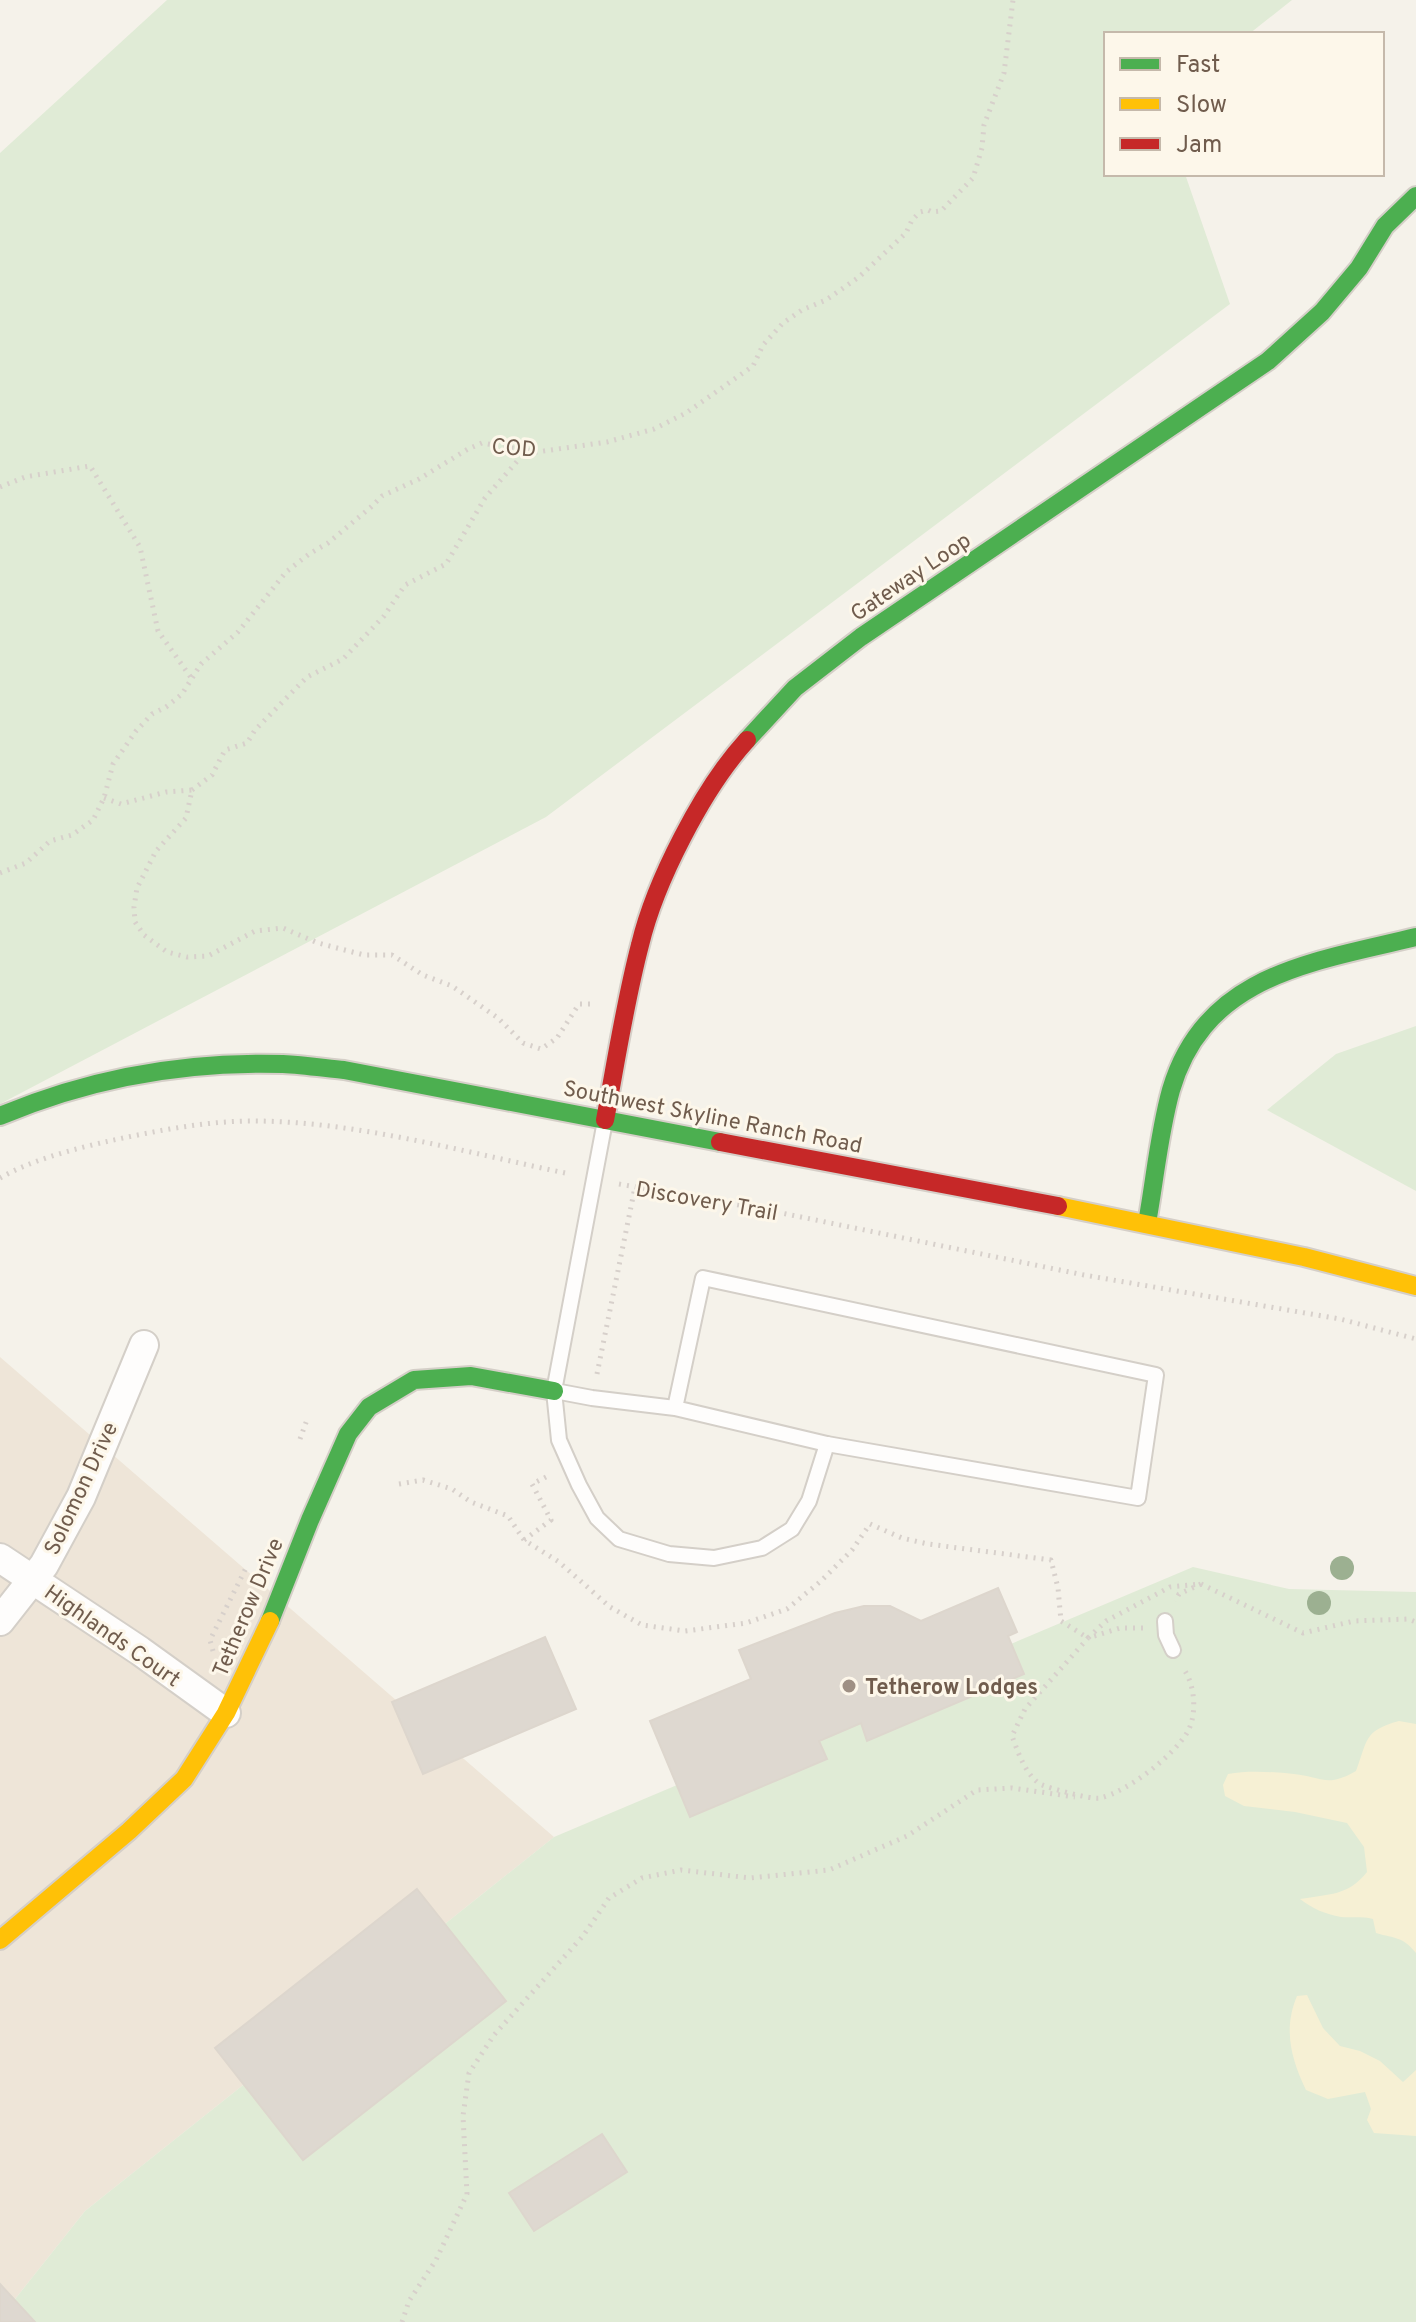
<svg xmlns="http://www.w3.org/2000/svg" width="1416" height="2322" font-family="Overpass,sans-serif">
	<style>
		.residential { fill: #eee5d8 }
		.green { fill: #e0ebd6 }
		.sand { fill: #f6f0d4 }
		.building { fill: #ded8d0; stroke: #ddd6cd; stroke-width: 2 }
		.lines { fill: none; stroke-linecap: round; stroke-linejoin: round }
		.lane-casing { stroke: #d4cfc8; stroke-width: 18 }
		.street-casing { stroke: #d4cfc8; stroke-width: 32 }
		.fast-casing { stroke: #d5cfc8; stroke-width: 22 }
		.slow-casing { stroke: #d5cfc8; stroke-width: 22 }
		.jam-casing { stroke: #d5cfc8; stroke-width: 22 }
		.path { stroke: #d7d0cb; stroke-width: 5; stroke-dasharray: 2 6; stroke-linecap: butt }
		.lane { stroke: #fefdfc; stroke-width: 14 }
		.street { stroke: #fefdfc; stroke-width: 28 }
		.fast { stroke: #4caf50; stroke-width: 18 }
		.slow { stroke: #ffc107; stroke-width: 18 }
		.jam { stroke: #c62828; stroke-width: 18 }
		.tree { fill: #9cb091 }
		.poi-dot { fill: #9f9084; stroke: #fdf7ea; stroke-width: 3 }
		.labels { text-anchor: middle; stroke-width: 6; stroke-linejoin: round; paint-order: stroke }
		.street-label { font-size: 22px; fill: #705c4d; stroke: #fdf7ea }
		.poi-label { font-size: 22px; font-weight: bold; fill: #705c4d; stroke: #fdf7ea; text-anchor: start }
	</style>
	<rect width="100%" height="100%" fill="#f5f2ea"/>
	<!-- residential -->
	<path class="residential" d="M0,1357L554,1837L85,2211L0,2318Z"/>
	<!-- green -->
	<g class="green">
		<path d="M167,0H1292L1249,34H1106V174H1185L1230,304L546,817L0,1104V153Z"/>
		<path d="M1416,1026V1191L1267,1110L1336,1054Z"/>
		<path d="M1193,1567L1289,1589L1416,1592V2322H0V2318L85,2211L554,1837Z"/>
	</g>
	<!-- sand -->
	<g class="sand">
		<path d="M1399,1721L1416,1724V1953C1402,1936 1396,1939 1376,1933L1373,1919C1362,1916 1352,1918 1341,1917C1325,1914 1313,1909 1300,1899C1329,1894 1348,1896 1367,1872L1364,1847L1347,1823L1295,1812L1244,1806L1225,1796L1223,1785L1228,1774C1249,1770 1272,1772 1294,1774C1323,1777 1326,1788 1356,1771C1368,1740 1363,1731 1399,1721Z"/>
		<path d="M1307,1995L1323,2028L1340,2046L1360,2051L1380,2061L1403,2082L1416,2070V2136L1374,2133L1367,2120L1371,2109L1365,2092L1328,2099L1306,2090C1291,2059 1283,2029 1297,1996Z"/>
	</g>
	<!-- building -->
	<g class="building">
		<path d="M998,1588L1017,1632L1008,1636L1024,1674L867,1741L861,1723L819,1741L827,1759L690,1817L650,1721L751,1679L739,1650L835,1613L864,1606H890L921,1621Z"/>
		<path d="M545,1637L576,1709L423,1774L392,1702Z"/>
		<path d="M417,1889L506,2001L303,2160L215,2048Z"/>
		<path d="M602,2134L627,2172L534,2231L509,2193Z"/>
		<path d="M0,2284L35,2322H0Z"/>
	</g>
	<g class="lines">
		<defs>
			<g id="lane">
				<path d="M605,1121L554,1391L559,1440L579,1485L597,1518L619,1539L669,1554L714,1558L762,1548L792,1529L809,1501L827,1444"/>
				<path d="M555,1391L592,1398L675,1408L827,1444L1138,1498L1156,1375L703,1278L675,1408"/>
				<path d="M1165,1621L1166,1635L1173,1650"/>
			</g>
			<g id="street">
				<path d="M0,1558L140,1651L226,1713"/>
				<path d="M0,1621L44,1565L81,1497L144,1345"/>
			</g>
			<g id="fast">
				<path d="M747,740L795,688L861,637L1268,361L1322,312L1359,268L1385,226L1416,196"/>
				<path d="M0,1116C90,1078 185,1061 283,1064C303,1065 324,1068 344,1070L720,1142"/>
				<path d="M1147,1223C1155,1179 1159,1133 1171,1090C1205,973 1315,962 1416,937"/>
				<path d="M270,1621L310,1520L348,1434L369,1407L414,1380L471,1376L554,1391"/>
			</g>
			<g id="slow">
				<path d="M1058,1206L1304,1257L1416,1286"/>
				<path d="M0,1940L129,1831L184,1779L226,1713L270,1621"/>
			</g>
			<g id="jam">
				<path d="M605,1120C616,1062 625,1002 640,945C655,882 703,788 747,740"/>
				<path d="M720,1142L1058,1206"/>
			</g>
		</defs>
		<!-- lane casing -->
		<use href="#lane" class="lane-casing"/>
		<!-- street casing -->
		<use href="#street" class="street-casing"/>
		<!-- fast casing -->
		<use href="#fast" class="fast-casing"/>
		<!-- slow casing -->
		<use href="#slow" class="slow-casing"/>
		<!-- jam casing -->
		<use href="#jam" class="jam-casing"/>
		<!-- path -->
		<g class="path">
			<path d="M0,487L25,477L90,466L140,547L158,631L192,679"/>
			<path d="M192,790L212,775L225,750L247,743L255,730L307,677L343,659L384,616L405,585L446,564L485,498L526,451"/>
			<path d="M104,798L121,804L166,792L192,790L186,818L156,851L137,888L134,907L135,922L144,935L167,952L187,957L208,956L255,931L283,928L318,943L364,955H392L423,975L452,986L498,1018L523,1043L541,1049L557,1038L579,1004H591"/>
			<path d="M0,873L26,863L50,841L72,835L93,820L104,798L113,764L136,731L152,714L166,707L182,694L201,664L238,632L286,572L309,554L328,543L371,507L382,496L419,479L468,449L482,443L537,452L607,442L654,429L686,413L753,366L763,345L783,323L802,310L826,300L859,277L906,233L912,220L920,212L928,210L932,212L941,211L973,178L982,148L984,125L1004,73L1013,0"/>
			<path d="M0,1178C31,1160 74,1149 109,1141C156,1131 205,1121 253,1121C356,1121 468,1153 570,1174"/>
			<path d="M619,1184L762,1209L1084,1275L1340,1319L1416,1339"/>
			<path d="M597,1374L635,1187"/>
			<path d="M300,1439L308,1417"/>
			<path d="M399,1484L423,1480L452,1489L471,1502L508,1516L524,1540L559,1562L610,1607L642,1625L685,1631L746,1623L787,1609L821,1581L852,1550L870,1524L902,1538L928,1544L1051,1560L1058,1588L1061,1621L1088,1638L1106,1621L1170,1587L1201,1584L1179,1594L1175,1601"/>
			<path d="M524,1540L551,1520L532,1484L550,1475"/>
			<path d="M1201,1584L1303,1633L1354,1621L1408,1619L1416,1622"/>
			<path d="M1143,1628H1120L1088,1638L1025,1709L1012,1736C1018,1752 1025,1774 1040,1784C1048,1788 1092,1800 1100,1798C1127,1792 1175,1755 1188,1731C1197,1714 1195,1687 1185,1671"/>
			<path d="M213,1651L210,1640L247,1566"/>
			<path d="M402,2322L409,2301L436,2260L467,2194L463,2116L469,2073L494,2035L583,1936L609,1898L642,1878L681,1870L750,1878L829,1870L907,1836L977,1790L1012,1788L1075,1797"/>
		</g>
		<!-- lane -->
		<use href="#lane" class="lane"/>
		<!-- street -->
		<use href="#street" class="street"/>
		<!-- fast -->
		<use href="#fast" class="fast"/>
		<!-- slow -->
		<use href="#slow" class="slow"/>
		<!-- jam -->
		<use href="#jam" class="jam"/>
	</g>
	<!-- trees -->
	<g class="tree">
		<circle cx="1342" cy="1568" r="12"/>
		<circle cx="1319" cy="1603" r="12"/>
	</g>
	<!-- markers -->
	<circle class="poi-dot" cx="849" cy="1686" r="8"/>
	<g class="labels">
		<!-- street labels -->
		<g class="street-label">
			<text transform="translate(514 447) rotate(5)" y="8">COD</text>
			<text transform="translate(910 576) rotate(-34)" y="8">Gateway Loop</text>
			<text transform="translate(713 1116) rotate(11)" y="8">Southwest Skyline Ranch Road</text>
			<text transform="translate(707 1200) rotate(10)" y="8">Discovery Trail</text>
			<text transform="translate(80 1488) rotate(-65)" y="8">Solomon Drive</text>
			<text transform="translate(247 1607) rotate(-67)" y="8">Tetherow Drive</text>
			<text transform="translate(113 1635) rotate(35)" y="8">Highlands Court</text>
		</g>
		<!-- poi labels -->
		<g class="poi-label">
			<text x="865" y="1694">Tetherow Lodges</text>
		</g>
	</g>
	<!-- legend -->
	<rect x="1104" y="32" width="280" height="144" fill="#fdf7ea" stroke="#c5b9ab" stroke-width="2"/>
	<rect x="1120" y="58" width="40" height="12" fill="#4caf50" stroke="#c5b9ab" stroke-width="2"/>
	<text x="1176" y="72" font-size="24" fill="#705c4d">Fast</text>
	<rect x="1120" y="98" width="40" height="12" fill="#ffc107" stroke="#c5b9ab" stroke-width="2"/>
	<text x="1176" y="112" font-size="24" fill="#705c4d">Slow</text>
	<rect x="1120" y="138" width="40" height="12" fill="#c62828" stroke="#c5b9ab" stroke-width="2"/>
	<text x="1176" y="152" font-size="24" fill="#705c4d">Jam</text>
</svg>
